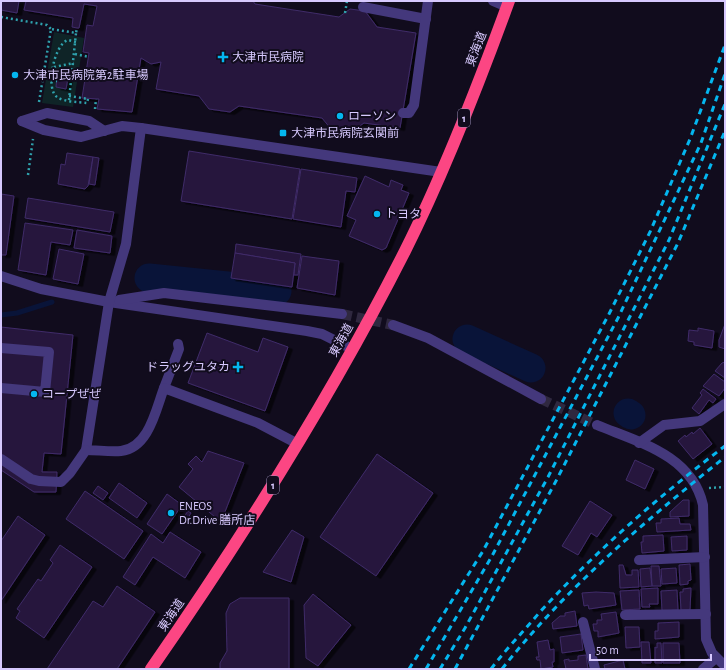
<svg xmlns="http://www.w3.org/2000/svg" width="726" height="670" font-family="'Alegreya Sans','Noto Sans JP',sans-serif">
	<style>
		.green { fill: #0f2427 }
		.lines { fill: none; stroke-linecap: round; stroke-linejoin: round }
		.stream { stroke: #091439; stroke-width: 5 }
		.river { stroke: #091439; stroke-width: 29 }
		.building { fill: #25183e; stroke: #402b69; filter: url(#shadow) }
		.minor-tunnel { stroke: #2f283f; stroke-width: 10; stroke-dasharray: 10 5; stroke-linecap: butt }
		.path { stroke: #2fa2ad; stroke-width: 2.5; stroke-dasharray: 2 3; stroke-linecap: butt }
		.minor { stroke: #44387c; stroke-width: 10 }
		.highway { stroke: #fc4683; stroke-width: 12 }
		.rail { stroke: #04b6ef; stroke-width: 3; stroke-dasharray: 6 5; stroke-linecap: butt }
		.poi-dot { fill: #04b6ef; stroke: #110c1d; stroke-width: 1.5 }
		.labels { text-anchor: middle; stroke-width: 4; stroke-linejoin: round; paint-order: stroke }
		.shield { fill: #110c1d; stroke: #9c90ba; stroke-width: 1 }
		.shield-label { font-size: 11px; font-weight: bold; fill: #d7c9fe }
		.street-label { font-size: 12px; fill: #d7c9fe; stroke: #110c1d }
		.poi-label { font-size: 12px; fill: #d7c9fe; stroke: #110c1d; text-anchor: start }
	</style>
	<defs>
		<filter id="shadow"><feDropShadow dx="4.5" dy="2.5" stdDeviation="0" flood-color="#0009"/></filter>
	</defs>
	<rect width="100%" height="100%" fill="#110c1d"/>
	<!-- green -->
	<path class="green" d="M54,32L84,38L73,107L42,103Z"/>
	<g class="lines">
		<!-- stream -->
		<path class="stream" d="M1,315L17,313L52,302"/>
		<!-- river -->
		<g class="river">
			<path d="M149,278L277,291"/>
			<path d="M467,339L531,368"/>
			<path d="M628,413L631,415"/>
		</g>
	</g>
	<!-- building -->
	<g class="building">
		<path d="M1,1H19L17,13L1,10Z"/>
		<path d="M26,1H253L255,4L339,17L350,9L365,11L377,27L416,33L400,128L364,123L351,132L331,129L322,118L239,106L230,112L209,109L199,96L156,89L161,62L151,64L141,58L132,112L97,109L99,99L82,98L89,53L83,52L87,25L93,26L97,6L84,4L79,28H77L72,27L73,18L24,10Z"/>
		<path d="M57,76L68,78L66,89L56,87Z"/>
		<path d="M189,151L300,169L292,219L181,201Z"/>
		<path d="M67,153L93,157L88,186L85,189L58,184L61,164L65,165Z"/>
		<path d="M93,157L99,158L95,185L89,184Z"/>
		<path d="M301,169L357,178L355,192L346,191L341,227L293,219Z"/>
		<path d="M365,176L389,187L391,180L403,185L401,190L409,193L386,248L382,250L349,236L356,220L347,216Z"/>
		<path d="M1,194L14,196L6,255H1Z"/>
		<path d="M28,198L114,212L110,232L25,218Z"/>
		<path d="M25,223L73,230L70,245L51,242L46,275L18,270Z"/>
		<path d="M77,230L112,236L110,253L74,248Z"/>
		<path d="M236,244L301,254L298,275H294L295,263L235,253Z"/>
		<path d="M59,249L84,254L78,284L53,279Z"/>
		<path d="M235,253L295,263L292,287L231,278Z"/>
		<path d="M302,256L339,261L335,295L297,288Z"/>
		<path d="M725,324V349L719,347V340Z"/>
		<path d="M1,327L73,335L61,454L44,453L42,472H57L56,492H34L1,470Z"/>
		<path d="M698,328L714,331L712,348L694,345V342L688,341L689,330L698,331Z"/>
		<path d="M207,333L258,352L263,338L288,347L265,411L188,383Z"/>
		<path d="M725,362V378L715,371L722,363Z"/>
		<path d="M714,374L725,382V388L719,396L703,386Z"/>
		<path d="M703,389L716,399L713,403L709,400L699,414L692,408L702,395L700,393Z"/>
		<path d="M700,428L712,444L693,459L678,441L685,435L686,437L692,432L693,434Z"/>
		<path d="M208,451L244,463L221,522L179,487L193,469L188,464L196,456L202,462Z"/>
		<path d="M377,454L433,493L376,576L320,537Z"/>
		<path d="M635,460L654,469L645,489L626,480Z"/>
		<path d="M119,483L147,503L137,518L109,498Z"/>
		<path d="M98,486L108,493L103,500L93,493Z"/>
		<path d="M85,491L143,531L124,559L66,519Z"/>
		<path d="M167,494L182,505L162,534L147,524Z"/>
		<path d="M683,500H689V516L670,517V512Z"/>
		<path d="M590,501L612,515L597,537L591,533L578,555L562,546Z"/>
		<path d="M188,511L191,513L186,521L183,518Z"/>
		<path d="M18,516L45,535L1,601V541Z"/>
		<path d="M679,518L680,524H690L691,530L657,532L656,523H661V519Z"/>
		<path d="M292,530L304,537L291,582L263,572Z"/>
		<path d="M170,532L201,552L185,578L153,557L135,585L123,577L151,534L163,543Z"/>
		<path d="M663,535L664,551L642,553L641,542H643V536Z"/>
		<path d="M687,536V550L672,551L671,537Z"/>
		<path d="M60,545L92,567L44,638L16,618L20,611L17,609L38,579L41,581L53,563L50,560Z"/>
		<path d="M690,564L691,580L688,581V584L680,585L679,565Z"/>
		<path d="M619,565H623L626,575H632V570H638L639,587L620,588Z"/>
		<path d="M651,566H659L661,586H652Z"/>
		<path d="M650,568L652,586L641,587L640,569Z"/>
		<path d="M676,568L677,583L662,584L661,569Z"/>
		<path d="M117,586L155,612L117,669H47L93,601L103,607Z"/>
		<path d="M658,588V604H649L650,607H642L641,589Z"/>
		<path d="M691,588L690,610H681L680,592H683V589Z"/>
		<path d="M639,590L640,609L622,610L620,591Z"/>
		<path d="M677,590L678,610L662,611L661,591Z"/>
		<path d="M596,592L614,593L616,605L589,609L588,605L584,606L582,593Z"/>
		<path d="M313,594L351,625L318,666L306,658L304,605Z"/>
		<path d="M240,598H289V669H220V663L227,651L226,613L230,604Z"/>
		<path d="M575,611L577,626L553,629L552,623L560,616H565V613Z"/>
		<path d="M616,612L619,633L598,637V631H594L593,624H597V620H602L601,614Z"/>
		<path d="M679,622V637L655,639V631H658V623Z"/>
		<path d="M625,627H639L640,647L626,648Z"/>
		<path d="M581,634L583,650L562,653L560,637Z"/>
		<path d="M548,640L550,650L554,649V662H552L553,667L541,669L540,660H537L536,657H539L537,642Z"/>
		<path d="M641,642H649L651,663H642Z"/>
		<path d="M657,643H661L662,663H655V647L657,648Z"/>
		<path d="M663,643H679L680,663H663Z"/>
		<path d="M586,655L588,669H566L564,660L569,659V661L578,660V656Z"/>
		<path d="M623,660L625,669H605L604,665Z"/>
	</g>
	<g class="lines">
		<!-- minor-tunnel -->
		<g class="minor-tunnel">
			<path d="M342,314L393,325"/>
			<path d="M541,399L597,425"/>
		</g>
		<!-- path -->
		<g class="path">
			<path d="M345,13L347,1"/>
			<path d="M1,17L47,25L51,29"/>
			<path d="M76,42L68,40C54,44 45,89 57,97C64,102 79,102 87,103L88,99"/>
			<path d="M75,54L89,57"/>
			<path d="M54,67L74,63"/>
			<path d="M51,81H57"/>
			<path d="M69,96L88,99"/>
			<path d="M69,100L76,33"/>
			<path d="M39,102L51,29L76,33L77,28"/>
			<path d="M95,109L96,99"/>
			<path d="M28,175L33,139"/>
			<path d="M709,488L725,487"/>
		</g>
		<!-- minor -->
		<g class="minor">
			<path d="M493,1L507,7"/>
			<path d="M363,7L426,19"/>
			<path d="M403,113H409L414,105L428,1"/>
			<path d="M22,121L44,130L81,137L122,126L141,128"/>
			<path d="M22,121L47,113L89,121L104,131"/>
			<path d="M1,276L41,289L109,302L307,331L322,334L352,349"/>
			<path d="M119,300L164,293L342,314"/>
			<path d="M393,325L428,338L541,399"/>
			<path d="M1,348L49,352L45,392L1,388"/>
			<path d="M164,388L179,349L178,344"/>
			<path d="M597,425C638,442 692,455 703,505L706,639L712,653L725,666"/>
			<path d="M639,443L664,425L700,421L725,404"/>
			<path d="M298,444L258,423L164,388C156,409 149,448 121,451C110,452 97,450 86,450L109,302L126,244L141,128L441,172"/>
			<path d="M1,459L31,479L39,481L61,482L70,473L86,450"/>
			<path d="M639,560L705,557"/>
			<path d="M625,615L706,614"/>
			<path d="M583,622L595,669"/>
			<path d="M703,669L716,658"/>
		</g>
		<!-- highway -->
		<path class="highway" d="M151,669C244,535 331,397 405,251C445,171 478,86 509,1"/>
		<!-- rail -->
		<g class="rail">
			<path d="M409,669L483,551L609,314L650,232L690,139L725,45"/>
			<path d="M426,669L492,556L618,318L701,143L725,74"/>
			<path d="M440,669L465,628L548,477L669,240L725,104"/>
			<path d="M455,669L556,481L678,243L725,131"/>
			<path d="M491,669C506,649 523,632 539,613C595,552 659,496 725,446"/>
			<path d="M502,669C566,588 645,521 725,457"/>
		</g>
	</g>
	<!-- markers -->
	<g class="poi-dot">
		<path d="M221 51h4v4h4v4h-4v4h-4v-4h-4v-4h4z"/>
		<circle cx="15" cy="75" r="4"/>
		<circle cx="340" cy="116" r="4"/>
		<rect x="279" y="129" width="8" height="8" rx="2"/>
		<circle cx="377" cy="214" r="4"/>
		<path d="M236 361h4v4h4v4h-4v4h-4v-4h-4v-4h4z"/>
		<circle cx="34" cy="394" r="4"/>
		<circle cx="171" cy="513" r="4"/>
	</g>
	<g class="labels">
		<!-- shield labels -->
		<g class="shield">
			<rect x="458" y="109" width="12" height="18" rx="3"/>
			<rect x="267" y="476" width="12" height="18" rx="3"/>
		</g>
		<g class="shield-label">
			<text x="464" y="122">1</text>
			<text x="273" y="489">1</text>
		</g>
		<!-- street labels -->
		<g class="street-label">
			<text transform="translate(476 49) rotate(-69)" y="4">東海道</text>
			<text transform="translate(341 340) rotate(-61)" y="4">東海道</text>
			<text transform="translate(171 615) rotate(-56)" y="4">東海道</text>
		</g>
		<!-- poi labels -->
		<g class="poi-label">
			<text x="232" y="61">大津市民病院</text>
			<text x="23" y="79">大津市民病院第2駐車場</text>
			<text x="348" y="120">ローソン</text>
			<text x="291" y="137">大津市民病院玄関前</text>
			<text x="385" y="218">トヨタ</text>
			<text x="230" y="371" text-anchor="end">ドラッグユタカ</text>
			<text x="42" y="398">コープぜぜ</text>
			<text x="179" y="510">ENEOS<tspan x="179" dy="14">Dr.Drive 膳所店</tspan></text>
		</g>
	</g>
	<!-- border -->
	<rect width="726" height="670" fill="none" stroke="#d7c9fe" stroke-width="4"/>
	<!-- scale -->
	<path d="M590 654v6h121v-6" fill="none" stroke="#d7c9fe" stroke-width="2"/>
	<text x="596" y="654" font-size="12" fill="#d7c9fe" stroke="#110c1d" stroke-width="3" paint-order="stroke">50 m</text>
</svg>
